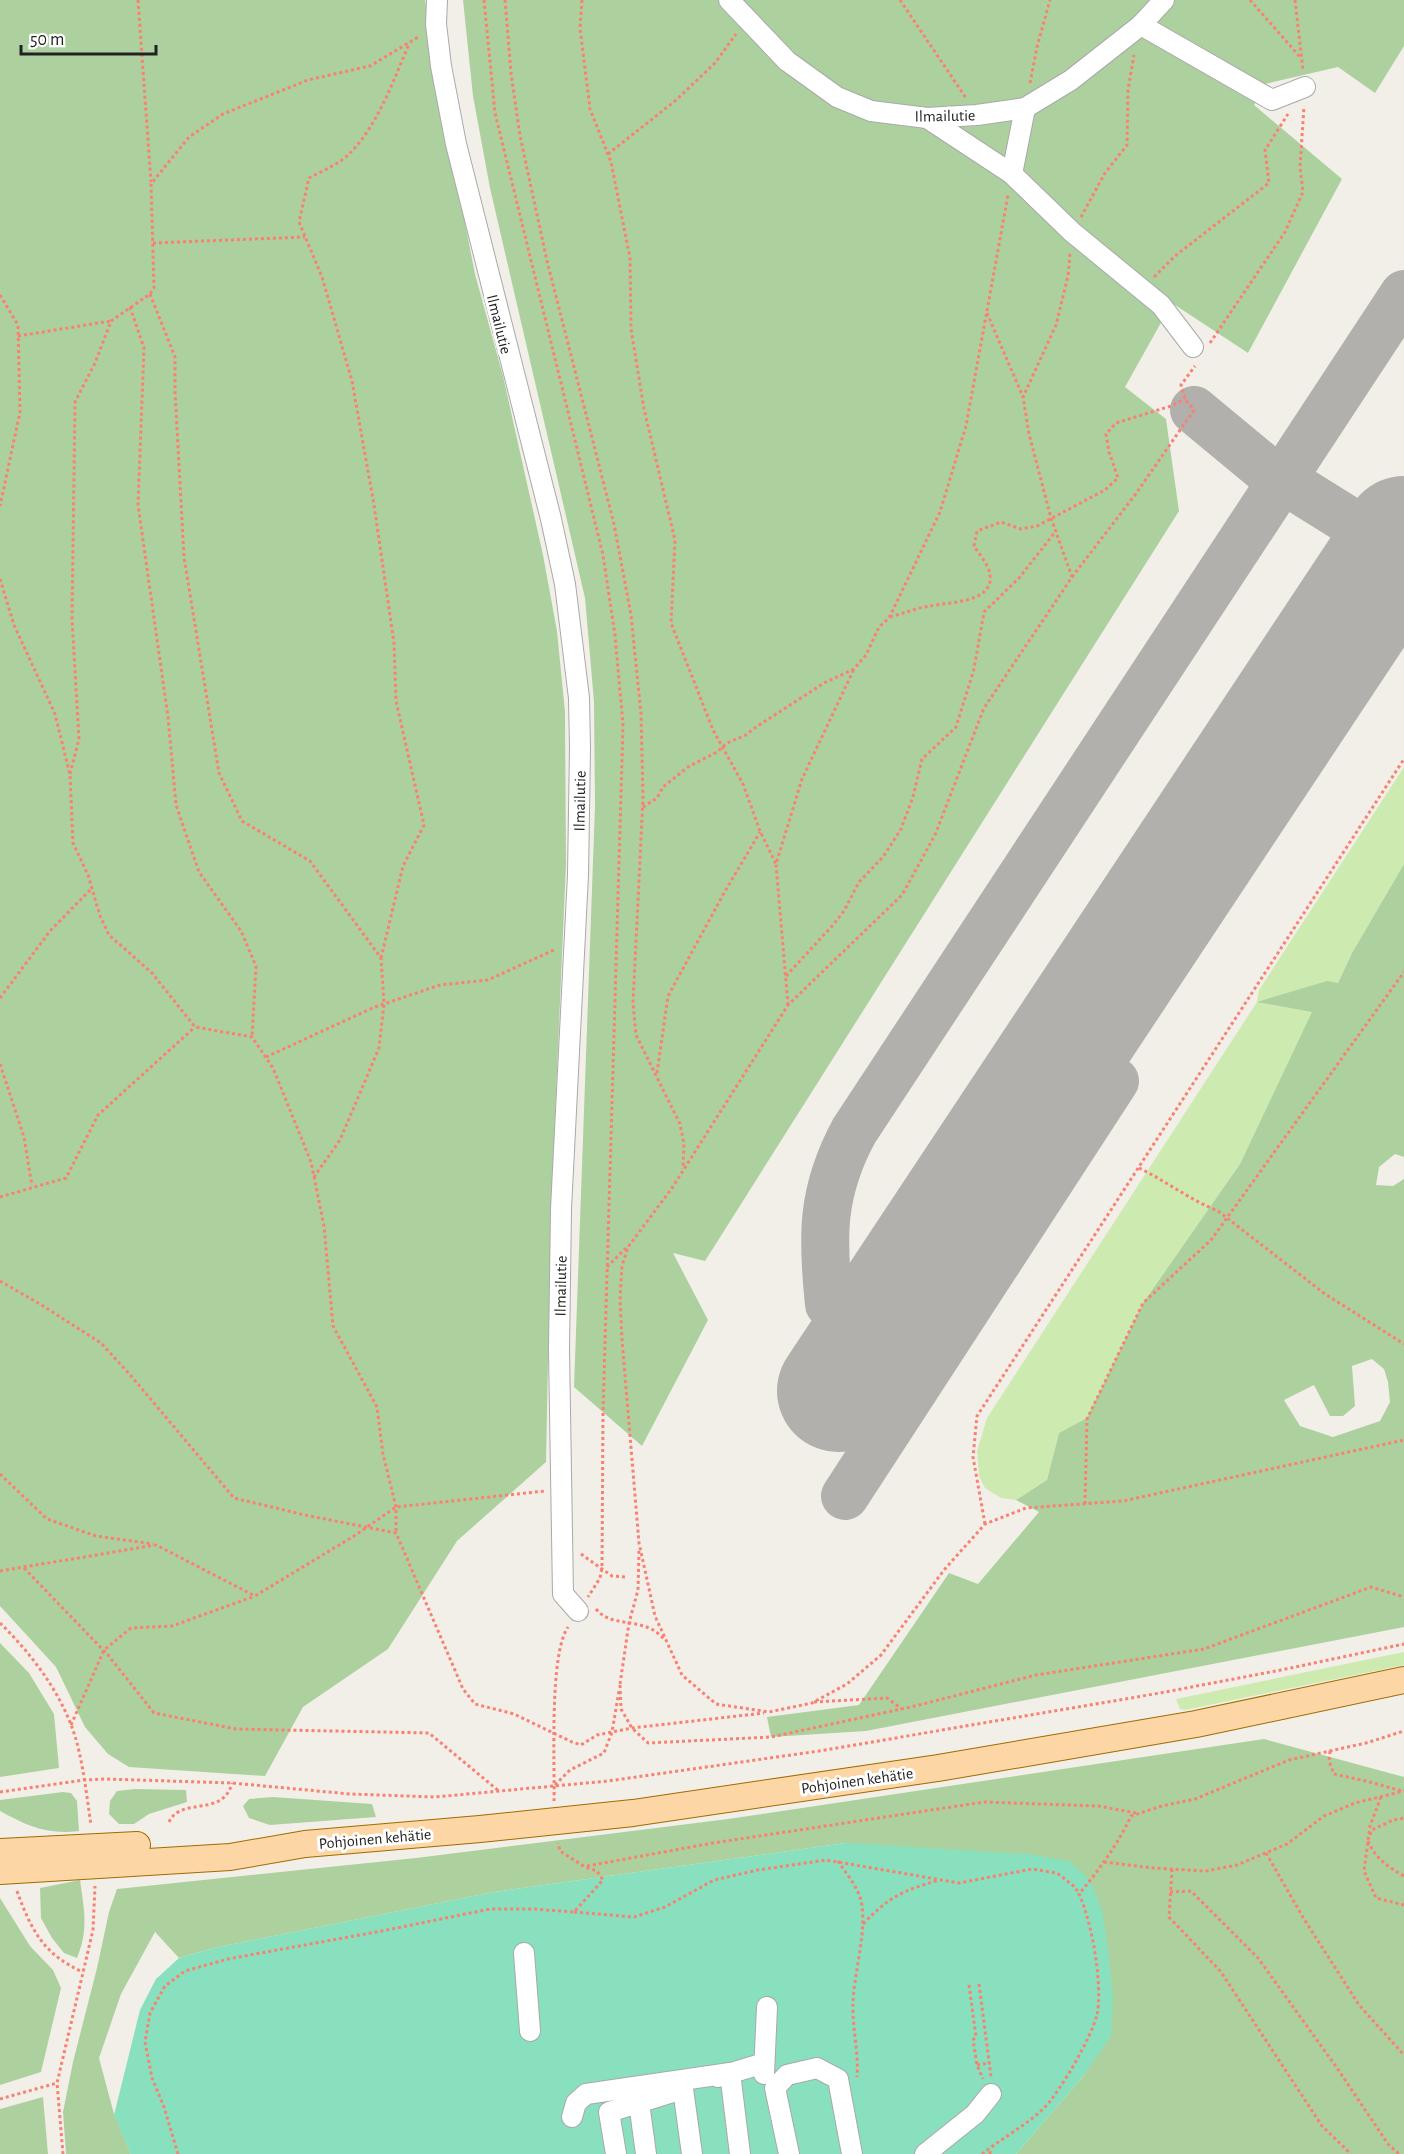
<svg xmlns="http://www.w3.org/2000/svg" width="1404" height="2154" font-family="'Alegreya Sans',sans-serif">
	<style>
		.grass { fill: #cdebb0 }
		.forest { fill: #add19e; fill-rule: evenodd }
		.pitch { fill: #88e0be }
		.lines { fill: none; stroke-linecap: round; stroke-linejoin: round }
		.taxiway { stroke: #b1b0ac; stroke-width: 48 }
		.runway { stroke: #b1b0ac; stroke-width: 122 }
		.minor-casing { stroke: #a9a9a9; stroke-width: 22 }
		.major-casing { stroke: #a06b00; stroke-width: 28 }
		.path { stroke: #fa8072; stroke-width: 3; stroke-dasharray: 3 3; stroke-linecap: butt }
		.minor { stroke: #fff; stroke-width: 20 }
		.major { stroke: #fcd6a4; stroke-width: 26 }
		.labels { text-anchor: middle; stroke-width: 6; stroke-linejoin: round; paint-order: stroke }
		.street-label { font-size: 16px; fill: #222; stroke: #fff }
	</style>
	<rect width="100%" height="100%" fill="#f2efe9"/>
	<!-- grass -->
	<g class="grass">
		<path d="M1404,767V864L1352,953L1338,983L1259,1002L1313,1011L1240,1164L1143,1303L1087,1419L1059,1433L1047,1480L1016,1500L1001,1498L985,1488L979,1476L977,1451L987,1418L1257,1002L1259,990Z"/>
		<path d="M1404,1652V1665L1185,1710L1180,1709L1176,1699Z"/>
	</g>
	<!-- forest -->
	<g class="forest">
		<path d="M0,0H425L448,136L475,274L503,376L543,555L557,631L565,712L566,864L551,1209L546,1462L457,1541L388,1649L303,1707L265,1776L129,1767L108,1754L85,1727L56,1667L0,1606Z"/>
		<path d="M463,0H1404V46L1375,93L1338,67L1265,84L1254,105L1342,179L1248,353L1172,303L1125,387L1166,419L1179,511L705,1261L673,1253L708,1320L642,1446L574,1387L595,806L594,702L585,598L490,188L473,96Z"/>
		<path d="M1404,864V1157L1395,1154L1379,1167L1376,1185L1393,1186L1404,1179V1627L866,1731L771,1737L767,1717L859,1705L949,1573L978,1584L1039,1512L1016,1500L1047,1480L1059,1433L1087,1418L1143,1303L1240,1164L1312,1012L1257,1002L1327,981L1338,983L1352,953ZM1372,1359L1384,1369L1388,1382L1390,1402L1380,1421L1333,1437L1300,1426L1284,1400L1314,1385L1330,1416H1343L1355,1406L1352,1366Z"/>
		<path d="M0,1643L29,1673L54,1714L59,1768L0,1777Z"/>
		<path d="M1264,1739L1404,1777V2154H1016L1085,2074L846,1843L494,1892L214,1948L179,1958L155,1932L121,1994L99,2058L114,2114L131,2154H66L63,2112L73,2062L97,1968L109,1912L117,1889L416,1858L728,1819Z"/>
		<path d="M135,1789L186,1790L187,1802L149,1814L134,1824H119L109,1814L110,1801L117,1791Z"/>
		<path d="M63,1792L71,1793L77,1801L79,1831C48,1835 27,1826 0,1811V1800Z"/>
		<path d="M273,1797L372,1804L376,1817L270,1825L249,1818L243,1806L249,1799Z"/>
		<path d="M80,1880C84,1909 89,1930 77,1958L64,1953L52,1938L41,1918L40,1888Z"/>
		<path d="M0,1898L30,1946L53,1970L61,1988L41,2072L0,2085Z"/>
		<path d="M43,2097L48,2154H0V2109Z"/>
	</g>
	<!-- pitch -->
	<path class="pitch" d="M846,1843L1028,1854L1069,1861L1090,1880L1102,1910L1107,1943L1113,1996L1111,2036L1085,2074L1016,2154H131L114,2115L140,2010L156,1979L179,1958L214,1948L494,1892Z"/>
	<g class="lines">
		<!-- taxiway -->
		<g class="taxiway">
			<path d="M1194,410L1264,468L1396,550"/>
			<path d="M874,1337L829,1304C822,1237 821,1192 854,1131L1404,294"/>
			<path d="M845,1496L1115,1081"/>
		</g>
		<!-- runway -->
		<path class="runway" d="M838,1391L1404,537"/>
		<defs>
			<g id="minor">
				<path d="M437,0L436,24L441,66L456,144L551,519L565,584L579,698L580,748L578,875L561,1209L559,1350L563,1594L578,1611"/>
				<path d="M729,0L787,61L837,97L871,111L927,118L977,115L1025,108L1071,80L1141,25L1164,0"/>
				<path d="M1141,25L1272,100L1305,87"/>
				<path d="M927,118L1012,174L1072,232L1161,305L1193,347"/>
				<path d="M1012,174L1025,108"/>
				<path d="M524,1953L530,2031"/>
				<path d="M764,2074L767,2007"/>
				<path d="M718,2077L764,2063"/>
				<path d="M683,2089L692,2154"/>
				<path d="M639,2103L646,2154"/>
				<path d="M572,2117L576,2103L586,2094L730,2073L740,2154"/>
				<path d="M616,2154L609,2112L676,2091"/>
				<path d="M789,2154L775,2088L787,2075L817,2068L838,2079L852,2154"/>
				<path d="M925,2154L975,2114L991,2094"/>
			</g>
			<g id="major">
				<path d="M0,1852L137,1845"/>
				<path d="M0,1871L230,1857L305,1844L480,1829L633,1813L938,1768L1196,1724L1404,1680"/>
			</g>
		</defs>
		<!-- minor casing -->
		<use href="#minor" class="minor-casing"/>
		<!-- major casing -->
		<use href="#major" class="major-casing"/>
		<!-- path -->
		<g class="path">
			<path d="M138,0L151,182"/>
			<path d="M484,0L495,113L603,555L615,635L623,725L603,1412L602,1568L600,1578L588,1597"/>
			<path d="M505,0L511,73L520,136L547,261L614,524L631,615L641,714L643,798L633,1003L636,1035L680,1124L684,1144L683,1169"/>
			<path d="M582,0L580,28L590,109L611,162L630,258L631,329L644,409L675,540L671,623L713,730L743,784L760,831L776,864"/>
			<path d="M900,0L966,98"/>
			<path d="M1250,0L1300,57"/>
			<path d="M1295,0L1303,70"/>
			<path d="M1030,83L1037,47L1050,0"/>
			<path d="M608,154L675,101L715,63L736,34"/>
			<path d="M1081,217L1105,173L1127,145L1128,90L1134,55"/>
			<path d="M153,243L305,237"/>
			<path d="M1070,254L1068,276L1056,325L1023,397L1029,434L1051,518L1072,577L984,708L935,835L902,895L788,1005L672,1188L628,1247L622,1266L620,1298L622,1340L639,1543L655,1616L682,1675L716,1704L769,1712L812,1703L847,1684L881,1655L944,1570L985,1524L1026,1508L1123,1501L1404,1440"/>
			<path d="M1154,277L1175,256L1269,183L1265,150L1288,114"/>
			<path d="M150,294L175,357V392L184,557L219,773L242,821L310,861L381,958L384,1004L379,1048L340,1140L314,1177"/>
			<path d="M0,295L18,325L20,412L0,506"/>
			<path d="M130,307L144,348L138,505L168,717L176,805L199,872L241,931L256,966L252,1037"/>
			<path d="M987,313L1023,397"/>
			<path d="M18,336L111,321"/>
			<path d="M1210,343L1285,232L1303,192L1300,167L1304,106"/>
			<path d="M1072,577L1135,495L1194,410L1185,399L1181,385L1195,366"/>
			<path d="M0,579L14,625L55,714L70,775L73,843L88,875L100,916L109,935L152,973L195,1027L252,1037L273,1068L311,1162L324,1226L333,1326L377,1407L383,1454L396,1507V1533"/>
			<path d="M890,617C904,613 917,608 930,606C948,602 994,603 990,575C989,565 979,554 974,546L977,531L1001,522L1021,529L1037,526L1105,490L1118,478L1109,452L1106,434L1116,423L1171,406L1185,399"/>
			<path d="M70,774L79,739L72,619L75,402L95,363L111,321L150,294L154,288L151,184L189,137L223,114L308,80L370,66L420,36"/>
			<path d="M643,807L657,798L663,787L688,767L717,752L727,743L746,735L753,729L824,683L854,669L866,655L879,627L889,618L940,512L966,426L1008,195"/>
			<path d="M381,958L403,866L424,825L396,701L394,643L374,505L352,381L322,277L299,222L309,178C322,171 339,164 349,154C377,127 394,79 409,44"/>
			<path d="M786,976L833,925L844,911L859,882L883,857L901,829L913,797L922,759L956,727L974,669L984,612L1019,578L1056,531"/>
			<path d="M0,998L50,931L92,888"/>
			<path d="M788,1005L776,864L802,779L854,669"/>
			<path d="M266,1057L375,1007L440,985L488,980L556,949"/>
			<path d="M0,1064L24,1137L32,1186"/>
			<path d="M657,1073L668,996L724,893L760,832"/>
			<path d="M1139,1168C1166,1181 1190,1200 1218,1211L1325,1294L1404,1344"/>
			<path d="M0,1197L66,1178L98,1115L195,1027"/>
			<path d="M607,1267L626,1248"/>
			<path d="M0,1281L40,1304L101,1343L132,1377L234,1498L305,1515L396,1533L463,1689L475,1704L514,1714L572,1742L581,1745L597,1735L632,1728L764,1713"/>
			<path d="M0,1474L47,1519L96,1536L153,1544"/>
			<path d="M1085,1504L1087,1419L1143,1303L1211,1240L1404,972"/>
			<path d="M985,1524L973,1457L977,1416L1404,759"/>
			<path d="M581,1554L612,1576L626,1577"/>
			<path d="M24,1568L108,1655L154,1713L236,1729L429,1733L500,1792"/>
			<path d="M0,1571L156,1545L255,1596L354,1536L396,1507L545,1491"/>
			<path d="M596,1609C609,1625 631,1620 649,1628C655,1630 660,1635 664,1639"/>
			<path d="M0,1623C33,1655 65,1698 77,1743C84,1770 87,1798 91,1825"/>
			<path d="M620,1684L629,1623L638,1590L639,1549"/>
			<path d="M620,1685L621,1709L632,1728L648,1743L771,1737L911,1707L1036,1675L1204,1649L1371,1587L1404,1597"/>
			<path d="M814,1702L887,1698L902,1709"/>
			<path d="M71,1725L104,1650L131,1628L172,1626L255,1596"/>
			<path d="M1330,1751L1329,1761L1334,1774L1366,1781L1402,1791"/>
			<path d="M555,1785L570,1770L604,1753L612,1732L619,1691"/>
			<path d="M0,1792L84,1780L106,1779L232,1783L350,1794L435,1797L608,1781L819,1751L1160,1693L1281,1670L1404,1644"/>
			<path d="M1381,1797L1370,1826L1364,1871L1376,1898L1404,1905"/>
			<path d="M554,1801C555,1763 549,1655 568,1627"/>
			<path d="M169,1822C181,1796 223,1818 232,1783"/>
			<path d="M1370,1835L1372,1830L1393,1820L1404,1818"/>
			<path d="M1368,1841C1375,1858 1388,1867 1404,1876"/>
			<path d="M1266,1853L1304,1919L1359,2005L1404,2055"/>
			<path d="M838,1861C847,1875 860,1889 862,1906C866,1935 854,1973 853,2003C852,2028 859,2052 857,2077"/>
			<path d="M1104,1862L1153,1868L1206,1871L1237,1865L1287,1844L1324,1816L1355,1803L1404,1791"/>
			<path d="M587,1866L713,1843L984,1802L1098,1806L1136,1813"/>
			<path d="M1172,1869L1169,1917L1221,1972L1322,2126L1351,2154"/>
			<path d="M17,1891C31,1930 44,1955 83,1972"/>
			<path d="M1170,1892L1191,1891L1258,1958L1337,2068L1388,2144L1399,2154"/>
			<path d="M574,1912L634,1917L665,1907L714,1880L758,1870L826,1860L959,1883L1032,1869L1057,1873L1075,1887L1079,1894"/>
			<path d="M863,1924C890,1896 902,1891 939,1880"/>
			<path d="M979,1984L991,2077"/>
			<path d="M969,1985L976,2037L973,2040L977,2065L983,2079"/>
			<path d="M977,2065L990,2063"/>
			<path d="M0,2099L57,2083"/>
			<path d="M63,2154L57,2083L93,1930L95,1886"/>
			<path d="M178,2154L164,2107L152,2078L145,2042L150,2013L165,1986L185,1971L228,1959L387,1930L490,1909H533L574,1912L603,1880L597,1871L585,1867L560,1851L558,1843"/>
			<path d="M982,2154C1002,2138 1027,2125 1045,2107C1061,2090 1091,2038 1097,2015C1103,1985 1092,1922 1079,1894C1099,1870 1118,1844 1131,1816L1162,1806L1195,1799L1289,1760L1366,1743L1404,1731"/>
			<path d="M990,2154V2148"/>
		</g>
		<!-- minor -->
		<use href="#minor" class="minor"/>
		<!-- major -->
		<use href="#major" class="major"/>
	</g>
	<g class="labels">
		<!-- street labels -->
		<g class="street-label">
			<text transform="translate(945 115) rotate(-1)" y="6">Ilmailutie</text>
			<text transform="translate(500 324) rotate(76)" y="6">Ilmailutie</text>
			<text transform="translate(579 801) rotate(-89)" y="6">Ilmailutie</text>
			<text transform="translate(560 1286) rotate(-89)" y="6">Ilmailutie</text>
			<text transform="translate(857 1780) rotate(-8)" y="6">Pohjoinen kehätie</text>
			<text transform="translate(375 1838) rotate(-5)" y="6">Pohjoinen kehätie</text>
		</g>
	</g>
	<!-- scale -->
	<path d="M21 45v9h135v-9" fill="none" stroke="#222222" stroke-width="3"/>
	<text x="30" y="45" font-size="18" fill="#222222" stroke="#ffffff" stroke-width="4.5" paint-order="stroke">50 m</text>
</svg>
